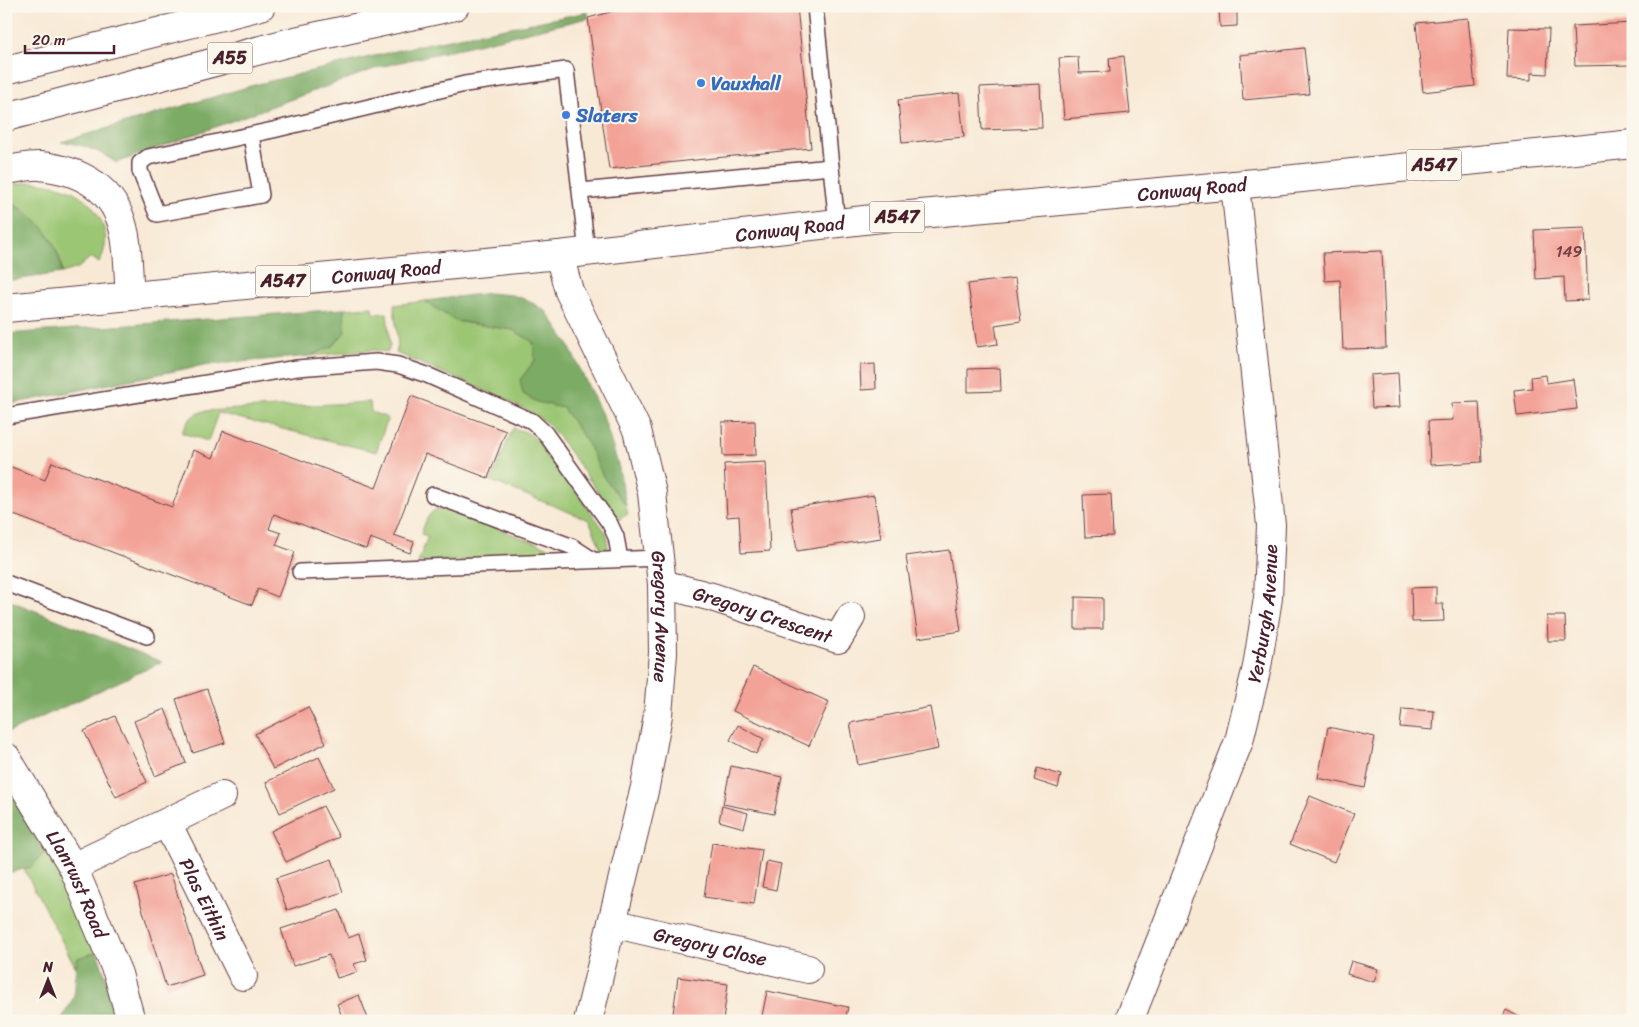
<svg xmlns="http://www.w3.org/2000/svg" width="1639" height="1027" font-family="Sriracha,sans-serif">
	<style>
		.green { fill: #9bc673; stroke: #72724f }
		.forest { fill: #7cab65; stroke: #636548 }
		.building { fill: #f3a297 }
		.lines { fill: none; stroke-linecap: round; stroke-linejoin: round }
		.lane-casing { stroke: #643d44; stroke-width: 18 }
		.street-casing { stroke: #643d44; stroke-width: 30 }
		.secondary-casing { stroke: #643d44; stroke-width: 30 }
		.primary-casing { stroke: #643d44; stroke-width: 30 }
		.highway-casing { stroke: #643d44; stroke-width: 30 }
		.lane { stroke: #fff; stroke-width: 15 }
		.street { stroke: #fff; stroke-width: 28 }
		.secondary { stroke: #fff; stroke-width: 28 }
		.primary { stroke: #fff; stroke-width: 28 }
		.highway { stroke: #fff; stroke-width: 28 }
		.shop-dot { fill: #3f7fe0; stroke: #fbf7ec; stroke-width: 2 }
		.labels { text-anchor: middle; stroke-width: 4; stroke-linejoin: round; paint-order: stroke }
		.number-label { font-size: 16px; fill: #744046 }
		.shield { fill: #fbf7ec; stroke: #7f6065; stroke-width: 1 }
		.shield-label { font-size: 18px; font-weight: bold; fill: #4a1f2b }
		.shop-label { font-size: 19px; font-weight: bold; fill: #366cbe; stroke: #fbf7ec; text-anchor: start }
		.street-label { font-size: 19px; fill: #4a1f2b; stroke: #fbf7ec }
	</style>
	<rect width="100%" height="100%" fill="#fbf7ec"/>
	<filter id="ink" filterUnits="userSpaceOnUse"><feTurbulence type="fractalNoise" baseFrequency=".02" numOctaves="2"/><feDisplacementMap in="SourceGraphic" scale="10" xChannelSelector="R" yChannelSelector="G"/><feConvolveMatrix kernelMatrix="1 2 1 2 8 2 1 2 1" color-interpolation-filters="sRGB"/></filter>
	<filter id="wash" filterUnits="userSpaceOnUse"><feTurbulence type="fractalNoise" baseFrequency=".0096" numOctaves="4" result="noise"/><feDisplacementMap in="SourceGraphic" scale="20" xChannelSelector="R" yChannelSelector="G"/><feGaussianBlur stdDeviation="1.12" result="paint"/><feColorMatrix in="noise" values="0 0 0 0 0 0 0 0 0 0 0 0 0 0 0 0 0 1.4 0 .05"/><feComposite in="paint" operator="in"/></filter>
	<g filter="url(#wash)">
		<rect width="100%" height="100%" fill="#f8e9d5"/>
		<!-- green -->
		<g class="green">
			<path d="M29,182C61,184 88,191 102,223C108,237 106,250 99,263L91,257L78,268L62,273L60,257L25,210L6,201V186Z"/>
			<path d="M425,301L455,321L513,330L533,342L535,360L520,380L537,402L563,408L587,442L604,478L626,505L628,514L618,520L561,440L547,423L530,412L501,397L396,353L398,345L394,305Z"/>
			<path d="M373,307L374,314L387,313L390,345L388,352L373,350L310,356L333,346L344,332V309Z"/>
			<path d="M370,402L371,412L388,418L376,452L218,413L208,441L182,433C187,421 191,415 204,411Z"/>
			<path d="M513,428L526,432L539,441L607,534L608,551H602L589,520L491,481Z"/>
			<path d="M440,508L558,551L559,558L418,562L428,536L421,534C425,523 428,511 440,508Z"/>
			<path d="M48,849L75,902L97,952L78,958L75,966L24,869L31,867Z"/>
		</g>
		<!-- forest -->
		<g class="forest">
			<path d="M588,12V18L380,67L116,163C99,150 82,144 61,142L254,85L424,44Z"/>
			<path d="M6,201C38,217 57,236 62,273L6,281Z"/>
			<path d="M489,293L512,295L527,300L546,311L567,342L604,419L619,468L626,505L604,478L587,442L563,408L537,402L523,394L520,380L535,360L533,342L513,330L455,321L425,301Z"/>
			<path d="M344,309L345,332L333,346L310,356L204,365L6,405V334Z"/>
			<path d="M6,599L162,662L7,733Z"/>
			<path d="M6,781L48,849L31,867L6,874Z"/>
			<path d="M97,952L121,1021H62C64,1011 72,1004 74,995C77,982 73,970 78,958Z"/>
		</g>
		<g id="blocks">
			<!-- building -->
			<g class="building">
				<path d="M633,6H797L811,148L609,169L588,18Z"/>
				<path d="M1219,6H1237V26L1220,27Z"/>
				<path d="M1468,18L1475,86L1423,92L1416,23Z"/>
				<path d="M1633,23V65L1575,66L1573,26Z"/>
				<path d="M1509,28L1549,29L1547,74L1531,73V80L1507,79Z"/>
				<path d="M1304,48L1309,94L1243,100L1240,55Z"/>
				<path d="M1124,56L1130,113L1064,119L1059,58L1078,57L1079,73L1110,72L1109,58Z"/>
				<path d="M1040,84L1042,128L982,130L980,87Z"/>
				<path d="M959,93L964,137L902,143L898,100Z"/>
				<path d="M1585,228L1588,300L1565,301L1564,277L1536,279L1534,230Z"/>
				<path d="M1382,251L1386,348L1343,349L1340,280L1325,281L1323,253Z"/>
				<path d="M1015,278L1021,321L995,325L998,344L977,347L968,284Z"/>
				<path d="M875,364L876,389L861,390L860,365Z"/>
				<path d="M1000,368L1001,391L968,392V369Z"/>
				<path d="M1398,373L1400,407L1372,408L1370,375Z"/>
				<path d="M1546,375L1547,383L1573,379L1577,409L1517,416L1514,390L1532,388L1531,377Z"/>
				<path d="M411,396L506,431L488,478L425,454L394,535L414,542L410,553L370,538L366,549L274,514L269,529L281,533L276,545L295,552L278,597L258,589L252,605L6,512V465L45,480L52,462L172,507L193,450L213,458L223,431L376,488Z"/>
				<path d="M1479,402L1482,462L1430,465L1428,421L1453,420L1452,403Z"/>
				<path d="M755,421L756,455L723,456L722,422Z"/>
				<path d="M766,462L770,551L741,553L739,516L727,517L724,464Z"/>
				<path d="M1111,494L1113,536L1085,537L1083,495Z"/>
				<path d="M874,495L881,538L797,551L791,508Z"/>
				<path d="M949,550L961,631L918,638L906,556Z"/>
				<path d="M1436,587V604H1443L1444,621L1412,622L1411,588Z"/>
				<path d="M1075,597L1103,598V629H1075Z"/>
				<path d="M1547,616H1565L1566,641H1548Z"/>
				<path d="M753,667L829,702L809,746L733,711Z"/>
				<path d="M207,689L225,743L193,753L176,699Z"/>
				<path d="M308,707L326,743L273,769L255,734Z"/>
				<path d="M930,707L938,749L858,765L850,723Z"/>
				<path d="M165,709L186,763L155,776L134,721Z"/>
				<path d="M1402,709L1434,711L1433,730L1400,727Z"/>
				<path d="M115,716L147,782L116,797L84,731Z"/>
				<path d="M738,725L764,739L756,754L730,740Z"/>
				<path d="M1328,727L1375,737L1365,788L1318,778Z"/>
				<path d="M319,757L334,788L280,813L266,782Z"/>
				<path d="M731,766L782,777L774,814L723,804Z"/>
				<path d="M1037,768L1061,775L1058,788L1034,780Z"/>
				<path d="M1310,796L1354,814L1334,862L1290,844Z"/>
				<path d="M323,806L339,837L286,862L271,831Z"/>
				<path d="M722,806L748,813L744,828L719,821Z"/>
				<path d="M712,843L762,850L754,904L704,897Z"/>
				<path d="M332,859L343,892L287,910L276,878Z"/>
				<path d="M767,861L781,864L776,890L762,887Z"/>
				<path d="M171,874L203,975L166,987L135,885Z"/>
				<path d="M339,910L348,938L359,934L367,960L354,964L357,972L337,978L329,955L293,966L281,929Z"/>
				<path d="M1351,961L1378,969L1374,982L1347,974Z"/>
				<path d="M678,977L728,984L723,1021H672Z"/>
				<path d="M767,991L848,1007L845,1021H761Z"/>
				<path d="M359,995L369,1021H344L337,1004Z"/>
				<path d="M1506,1010L1528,1021H1501Z"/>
			</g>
		</g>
	</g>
	<g filter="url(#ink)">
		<use href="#blocks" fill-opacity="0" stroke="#643d44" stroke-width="1"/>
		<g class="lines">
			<defs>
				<g id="lane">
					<path d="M815,6L831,167"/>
					<path d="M251,135L261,195L157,214L140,171V163L148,157L273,130L465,84L566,70L587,252"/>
					<path d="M581,191L831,167L837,224"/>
					<path d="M6,416L297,368L376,362L398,365L427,375L532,421L545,433L610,524L616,537L620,559"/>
					<path d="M433,495L573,547L593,560"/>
					<path d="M300,572L659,558"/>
					<path d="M6,583L147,636"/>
				</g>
				<g id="street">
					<path id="s1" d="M559,255L569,291L637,430L652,493L662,584L663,653L658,715L645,787L588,1021"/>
					<path id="s2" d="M662,584L712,597L838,639L851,617"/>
					<path id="s3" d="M167,823L243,976"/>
					<path d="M73,867L222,796"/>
					<path id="s4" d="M612,923L808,969"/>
					<path id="s5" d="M1129,1021L1239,741L1257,667L1268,598L1271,525L1235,185"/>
				</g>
				<g id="secondary">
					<path id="s6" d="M6,757L73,867L118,974L131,1021"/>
				</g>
				<g id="primary">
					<path id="s7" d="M6,308L559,255L899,216L1235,185L1633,144"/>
				</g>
				<g id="highway">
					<path d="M6,70L261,6"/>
					<path d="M6,117L291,42L455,6"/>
					<path d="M6,170C17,169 30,165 40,166C81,170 115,189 124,231C129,252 128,275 130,296"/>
				</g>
			</defs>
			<!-- lane casing -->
			<use href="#lane" class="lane-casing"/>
			<!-- street casing -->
			<use href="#street" class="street-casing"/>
			<!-- secondary casing -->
			<use href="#secondary" class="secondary-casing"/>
			<!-- primary casing -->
			<use href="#primary" class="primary-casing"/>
			<!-- highway casing -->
			<use href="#highway" class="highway-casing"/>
			<!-- lane -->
			<use href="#lane" class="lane"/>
			<!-- street -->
			<use href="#street" class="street"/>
			<!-- secondary -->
			<use href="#secondary" class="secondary"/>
			<!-- primary -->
			<use href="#primary" class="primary"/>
			<!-- highway -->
			<use href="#highway" class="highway"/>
		</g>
	</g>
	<!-- markers -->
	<g class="shop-dot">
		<circle cx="701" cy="83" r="5"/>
		<circle cx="566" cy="115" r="5"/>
	</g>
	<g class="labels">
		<!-- number labels -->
		<g class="number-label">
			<text x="1569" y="257">149</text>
		</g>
		<!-- shield labels -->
		<g class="shield">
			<rect x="207.5" y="42.5" width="45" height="31" rx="4"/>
			<rect x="1406.5" y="149.5" width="55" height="31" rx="4"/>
			<rect x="869.5" y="201.5" width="55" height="31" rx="4"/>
			<rect x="255.5" y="265.5" width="55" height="31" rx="4"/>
		</g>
		<g class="shield-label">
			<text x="230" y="64">A55</text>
			<text x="1434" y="171">A547</text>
			<text x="897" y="223">A547</text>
			<text x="283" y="287">A547</text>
		</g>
		<!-- shop labels -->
		<g class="shop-label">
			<text x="711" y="90">Vauxhall</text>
			<text x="576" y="122">Slaters</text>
		</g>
		<!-- street labels -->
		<g class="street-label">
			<text dy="7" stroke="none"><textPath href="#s7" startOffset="1192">Conway Road</textPath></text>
			<text dy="7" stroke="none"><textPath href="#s7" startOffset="788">Conway Road</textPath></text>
			<text dy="7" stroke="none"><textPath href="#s7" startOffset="382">Conway Road</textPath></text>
			<text dy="7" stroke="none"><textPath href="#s2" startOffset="105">Gregory Crescent</textPath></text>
			<text dy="7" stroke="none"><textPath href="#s5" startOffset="431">Yerburgh Avenue</textPath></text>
			<text dy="7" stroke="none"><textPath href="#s1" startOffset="381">Gregory Avenue</textPath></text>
			<text dy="7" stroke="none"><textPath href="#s6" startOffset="146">Llanrwst Road</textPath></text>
			<text dy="7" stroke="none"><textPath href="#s3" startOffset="85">Plas Eithin</textPath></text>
			<text dy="7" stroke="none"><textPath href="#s4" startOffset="101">Gregory Close</textPath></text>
		</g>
	</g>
	<!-- margin -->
	<rect width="1639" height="1027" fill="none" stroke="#fbf7ec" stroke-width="25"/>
	<!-- north arrow -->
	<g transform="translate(48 980)" stroke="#fbf7ec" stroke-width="4" paint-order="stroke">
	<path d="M0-4L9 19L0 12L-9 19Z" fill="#4a1f2b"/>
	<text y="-8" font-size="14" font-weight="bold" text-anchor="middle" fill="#4a1f2b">N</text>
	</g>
	<!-- scale -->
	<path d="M25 45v8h89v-8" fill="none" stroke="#4a1f2b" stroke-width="2.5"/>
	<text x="32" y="45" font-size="15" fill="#4a1f2b" stroke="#fbf7ec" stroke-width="4" paint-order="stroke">20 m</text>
</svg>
